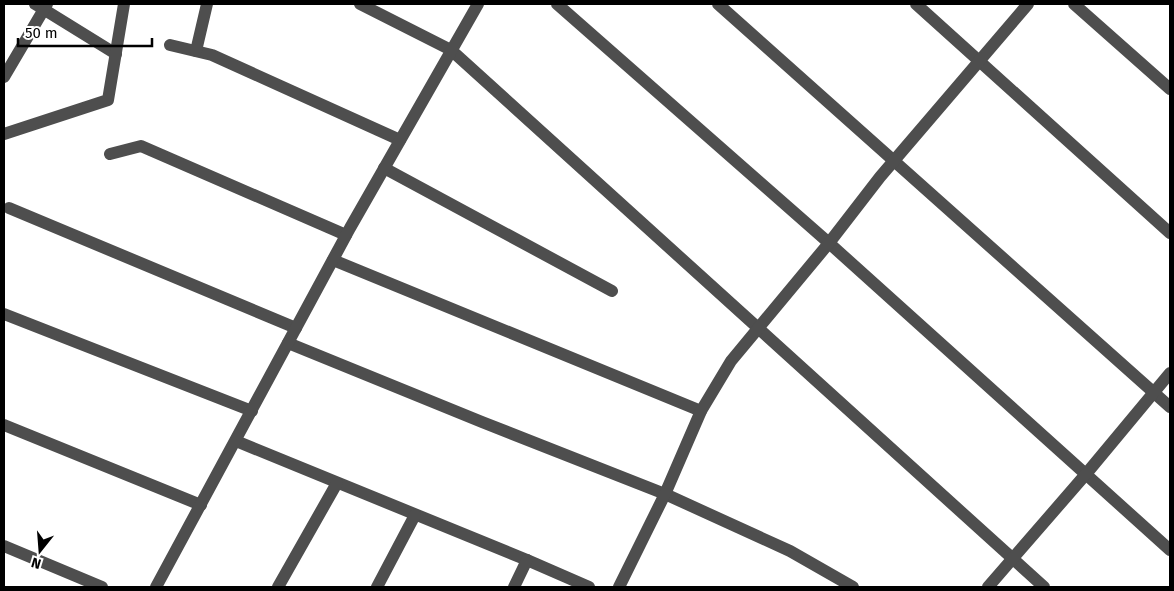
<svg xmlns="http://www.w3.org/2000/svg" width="1174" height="591" font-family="'Fira Sans',sans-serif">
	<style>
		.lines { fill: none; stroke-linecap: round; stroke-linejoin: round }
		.minor { stroke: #4e4e4e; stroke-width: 12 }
	</style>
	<rect width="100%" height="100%" fill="#fff"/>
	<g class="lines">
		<!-- minor -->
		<g class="minor">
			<path d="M35,4L116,54"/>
			<path d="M360,4L451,50L1044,587"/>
			<path d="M557,4L829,243L1170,550"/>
			<path d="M718,4L1170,407"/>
			<path d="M916,4L1170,233"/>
			<path d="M1074,4L1170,89"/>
			<path d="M170,45L212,55L400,140"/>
			<path d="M196,51L207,4"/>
			<path d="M4,77L47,4"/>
			<path d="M4,134L108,100L124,4"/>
			<path d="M110,154L141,146L346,235"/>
			<path d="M384,168L612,291"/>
			<path d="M9,208L296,328"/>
			<path d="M333,260L701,411"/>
			<path d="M4,314L252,411"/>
			<path d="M288,343L482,422L665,494L790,551L853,587"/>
			<path d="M4,425L201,505"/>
			<path d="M236,441L527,560L589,587"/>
			<path d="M4,546L102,587"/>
			<path d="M156,587L350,228L478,4"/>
			<path d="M278,587L337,483"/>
			<path d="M377,587L415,515"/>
			<path d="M514,587L527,560"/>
			<path d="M619,587L665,494L701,411L731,361L829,243L880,177L1028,4"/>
			<path d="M988,587L1086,474L1170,373"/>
		</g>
	</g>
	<!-- border -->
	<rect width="1174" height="591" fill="none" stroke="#000000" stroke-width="10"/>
	<!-- north arrow -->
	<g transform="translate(40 551) rotate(197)" stroke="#ffffff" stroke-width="4" paint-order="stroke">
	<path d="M0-4L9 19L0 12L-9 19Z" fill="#000000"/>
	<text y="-8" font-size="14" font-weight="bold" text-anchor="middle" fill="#000000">N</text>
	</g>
	<!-- scale -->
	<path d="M18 38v8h134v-8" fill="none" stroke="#000000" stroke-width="2.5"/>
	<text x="25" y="38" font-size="15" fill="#000000" stroke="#ffffff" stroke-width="4" paint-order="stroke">50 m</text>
</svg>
